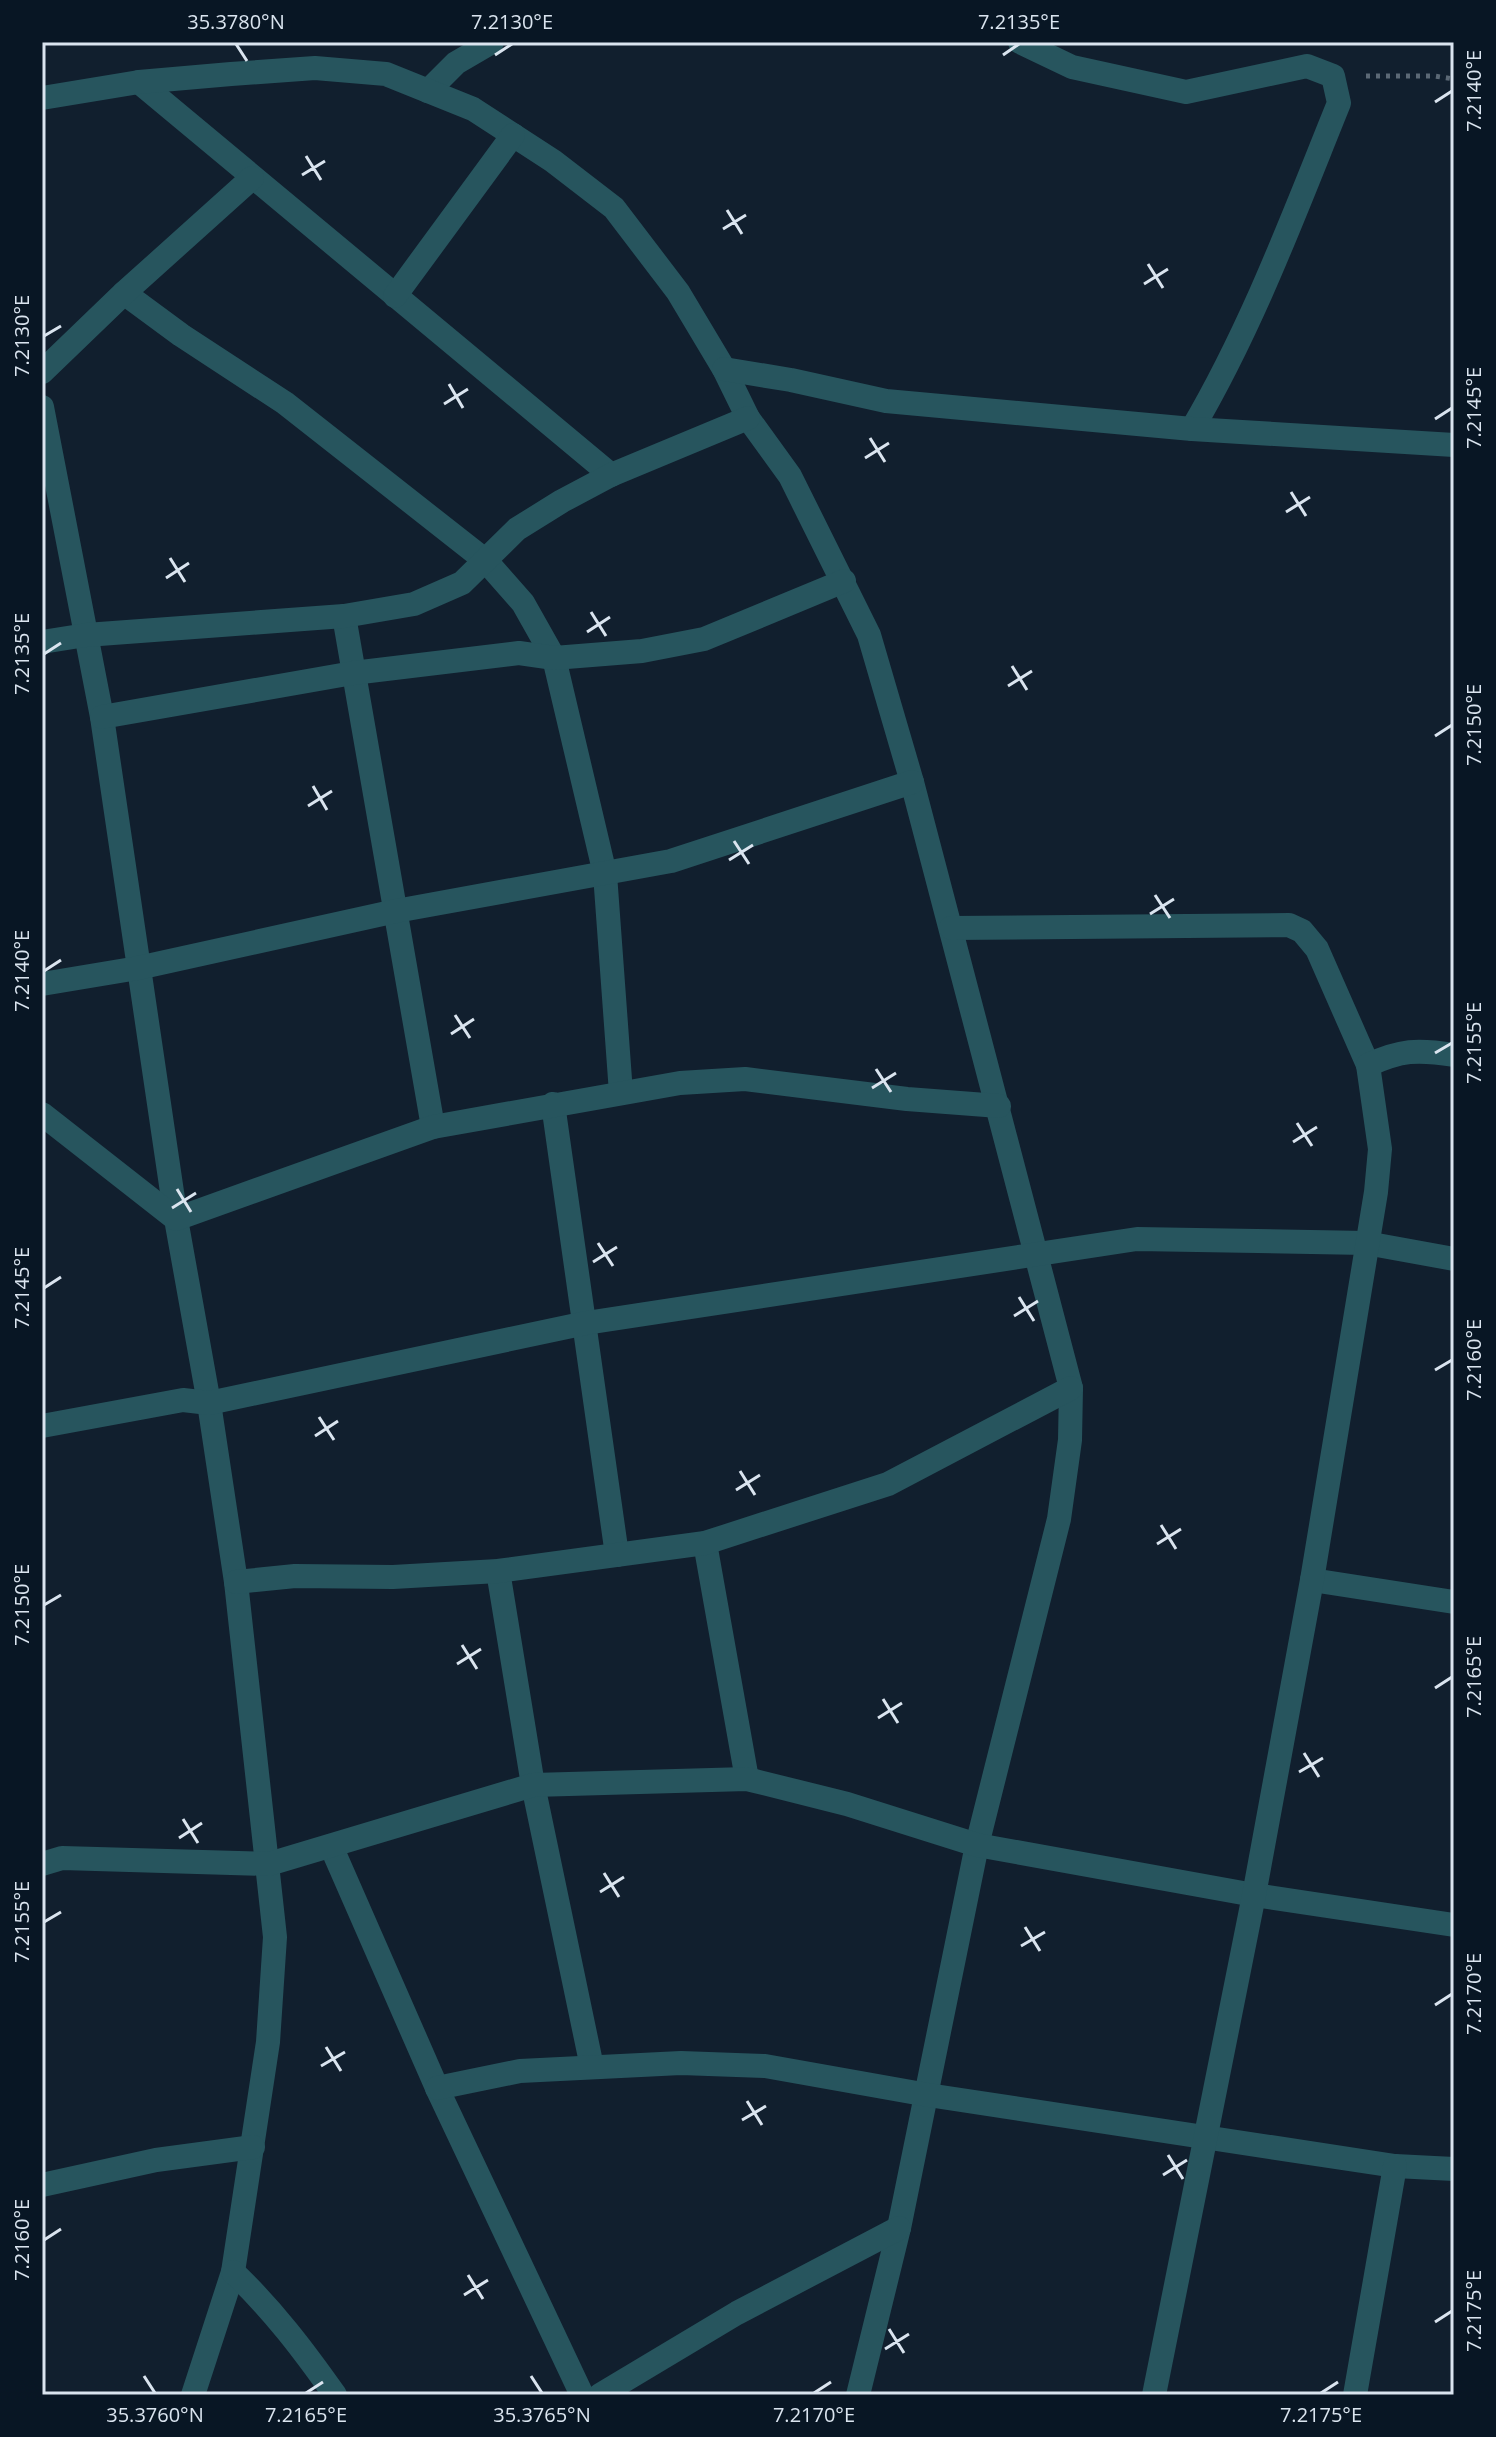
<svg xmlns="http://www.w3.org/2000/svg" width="1496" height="2437" font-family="'Open Sans',sans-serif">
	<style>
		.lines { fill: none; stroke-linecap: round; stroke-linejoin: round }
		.path { stroke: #5b6875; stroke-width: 5; stroke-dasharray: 4 6; stroke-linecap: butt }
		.minor { stroke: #27555e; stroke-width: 24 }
		.ticks { fill: none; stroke: #dae4ef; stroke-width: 3 }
		.neatline { fill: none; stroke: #dae4ef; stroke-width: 3 }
		.ticks-label { font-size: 20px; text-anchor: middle; fill: #dae4ef }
	</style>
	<rect width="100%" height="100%" fill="#111f2e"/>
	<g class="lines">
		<!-- path -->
		<path class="path" d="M1366,76H1434L1454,79"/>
		<!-- minor -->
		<g class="minor">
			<path d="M1020,42L1072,67L1186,92L1307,66L1333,76L1339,103C1294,214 1253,325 1192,429"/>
			<path d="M139,82L611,475"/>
			<path d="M428,91L456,63L492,42"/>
			<path d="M42,98L139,82L231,74L315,68L386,74L473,109L553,161L614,208L678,292L724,369L748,418L790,476L869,635L912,782L1071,1388L1070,1440L1059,1519L977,1845L899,2228L858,2395"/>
			<path d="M124,293L181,335L285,403L486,561L523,603L554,658L605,874L621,1093"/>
			<path d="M395,296L513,135"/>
			<path d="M724,369L791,380L886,401L1192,429L1454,445"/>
			<path d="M42,372L124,293L252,178"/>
			<path d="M42,407L102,717L176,1219L209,1403L236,1582L275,1937L268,2042L233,2272L193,2395"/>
			<path d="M344,616L433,1127"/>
			<path d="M42,642L86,635L344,616L414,604L462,583L517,529L562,501L611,475L748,418"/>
			<path d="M102,717L353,673L519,653L554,658L642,651L704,639L844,581"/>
			<path d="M951,928L1289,925L1302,931L1317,949L1368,1065"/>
			<path d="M42,984L138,968L396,911L671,861L912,782"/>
			<path d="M553,1104L617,1555"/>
			<path d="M42,1114L176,1219L433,1127L680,1083L745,1079L907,1099L999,1106"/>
			<path d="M42,1426L183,1400L209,1403L586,1323L1137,1239L1366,1243L1454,1259"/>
			<path d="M705,1543L747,1779"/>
			<path d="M498,1571L533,1785L592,2067"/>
			<path d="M1312,1580L1454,1602"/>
			<path d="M236,1582L295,1576L393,1577L498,1571L705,1543L888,1484L1071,1388"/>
			<path d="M331,1846L437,2088L582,2395"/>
			<path d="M42,1864L62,1858L269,1864L533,1785L747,1779L847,1804L977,1845L1254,1895L1454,1925"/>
			<path d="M437,2088L520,2071L681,2063L765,2066L928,2095L1395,2166L1454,2169"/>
			<path d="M42,2185L156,2160L253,2147"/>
			<path d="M233,2272C273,2310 304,2351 335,2395"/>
			<path d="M600,2395L737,2313L899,2228"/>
			<path d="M1154,2395L1254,1895L1312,1580L1376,1192L1380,1149L1368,1065C1401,1050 1417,1049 1454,1055"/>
			<path d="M1355,2395L1395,2166"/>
		</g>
	</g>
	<!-- ticks -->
	<path class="ticks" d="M236,44L247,61M495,55L512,44M1003,55L1019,44M1435,102L1452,91M306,156L321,180M302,175L325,161M727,210L742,234M723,229L746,215M1148,264L1163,288M1144,284L1168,269M44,336L61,326M449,384L463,408M444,404L468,389M1435,419L1452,408M870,438L885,462M865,458L889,443M1291,492L1306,516M1286,512L1310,497M170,558L185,582M166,578L189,563M591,612L606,636M587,632L610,617M44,654L61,643M1012,666L1027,690M1008,686L1032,671M1435,736L1452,725M313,786L327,810M308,806L332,791M734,841L749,864M729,860L753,845M1155,895L1170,918M1150,914L1174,899M44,971L61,960M455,1015L470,1038M451,1034L474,1019M1435,1053L1452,1043M876,1069L891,1092M872,1088L896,1073M1297,1123L1312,1146M1293,1142L1317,1127M177,1189L191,1212M172,1208L196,1193M598,1243L613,1266M593,1262L617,1247M44,1288L61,1277M1019,1297L1034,1321M1014,1316L1038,1301M1435,1370L1452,1360M319,1417L334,1440M315,1436L338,1421M740,1471L755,1495M736,1490L760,1475M1161,1525L1176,1549M1157,1544L1181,1529M44,1605L61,1595M462,1645L477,1669M457,1664L481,1649M1435,1688L1452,1677M883,1699L898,1723M878,1718L902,1703M1304,1753L1319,1777M1299,1772L1323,1758M183,1819L198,1843M179,1838L202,1823M604,1873L619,1897M600,1892L624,1877M44,1922L61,1912M1025,1927L1040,1951M1021,1946L1045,1932M1435,2005L1452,1994M326,2047L341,2071M321,2066L345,2052M747,2101L762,2125M742,2120L766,2106M1168,2155L1183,2179M1163,2175L1187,2160M44,2240L61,2229M468,2275L483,2299M464,2295L488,2280M1435,2322L1452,2311M889,2329L904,2353M885,2349L909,2334M144,2376L155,2393M531,2376L542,2393M306,2393L323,2382M814,2393L831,2382M1321,2393L1338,2382"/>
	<!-- border -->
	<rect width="1496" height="2437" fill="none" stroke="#081624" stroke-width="88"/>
	<rect x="44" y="44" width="1408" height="2349" class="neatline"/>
	<g class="ticks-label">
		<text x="236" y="29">35.3780°N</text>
		<text x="512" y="29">7.2130°E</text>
		<text x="1019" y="29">7.2135°E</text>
		<text transform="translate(1474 91) rotate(-90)" y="7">7.2140°E</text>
		<text transform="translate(22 336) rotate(-90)" y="7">7.2130°E</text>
		<text transform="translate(1474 408) rotate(-90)" y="7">7.2145°E</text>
		<text transform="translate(22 654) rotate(-90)" y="7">7.2135°E</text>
		<text transform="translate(1474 725) rotate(-90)" y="7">7.2150°E</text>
		<text transform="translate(22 971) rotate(-90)" y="7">7.2140°E</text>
		<text transform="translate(1474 1043) rotate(-90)" y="7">7.2155°E</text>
		<text transform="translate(22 1288) rotate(-90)" y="7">7.2145°E</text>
		<text transform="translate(1474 1360) rotate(-90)" y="7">7.2160°E</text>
		<text transform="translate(22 1605) rotate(-90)" y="7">7.2150°E</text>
		<text transform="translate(1474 1677) rotate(-90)" y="7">7.2165°E</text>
		<text transform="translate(22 1922) rotate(-90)" y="7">7.2155°E</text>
		<text transform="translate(1474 1994) rotate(-90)" y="7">7.2170°E</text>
		<text transform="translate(22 2240) rotate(-90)" y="7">7.2160°E</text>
		<text transform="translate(1474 2311) rotate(-90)" y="7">7.2175°E</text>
		<text x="155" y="2422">35.3760°N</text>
		<text x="306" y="2422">7.2165°E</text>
		<text x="542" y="2422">35.3765°N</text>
		<text x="814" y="2422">7.2170°E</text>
		<text x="1321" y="2422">7.2175°E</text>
	</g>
</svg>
